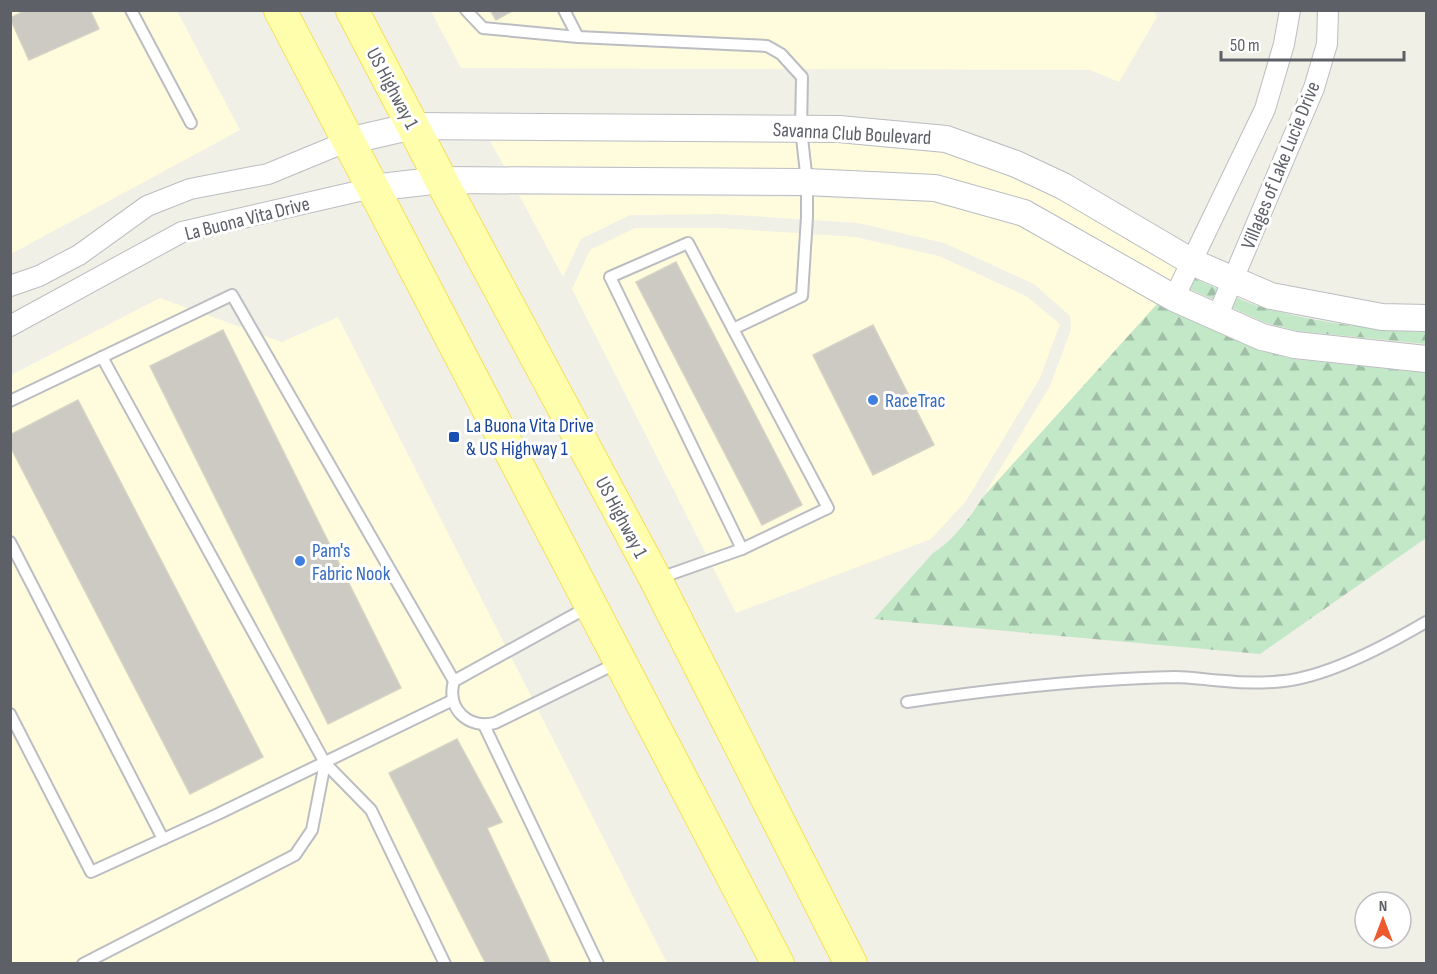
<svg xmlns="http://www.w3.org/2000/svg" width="1437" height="974" font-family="'Sofia Sans Condensed',sans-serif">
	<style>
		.commercial { fill: #fffcdd }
		.forest { fill: url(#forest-firs) }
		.building { fill: #cccac3; stroke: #d5d3c4; stroke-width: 1.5 }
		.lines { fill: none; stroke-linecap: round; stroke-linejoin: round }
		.service-casing { stroke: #bbbdc2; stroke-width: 14 }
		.minor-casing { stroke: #bbbdc2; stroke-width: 22 }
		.tertiary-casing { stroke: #bbbdc2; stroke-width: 28 }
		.primary-casing { stroke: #f5e05a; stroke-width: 34 }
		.service { stroke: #fff; stroke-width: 10 }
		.minor { stroke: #fff; stroke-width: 20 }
		.tertiary { stroke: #fff; stroke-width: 26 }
		.primary { stroke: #fffead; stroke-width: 32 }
		.shop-dot { fill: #3f7fe0; stroke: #fff; stroke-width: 2 }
		.transit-dot { fill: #1a4fb4; stroke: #fff; stroke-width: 2 }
		.labels { text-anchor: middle; stroke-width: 6; stroke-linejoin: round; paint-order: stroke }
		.street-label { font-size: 20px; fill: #5e6067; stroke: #fff }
		.shop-label { font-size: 20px; fill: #366cbe; stroke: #fff; text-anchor: start }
		.transit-label { font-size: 20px; fill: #164399; stroke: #fff; text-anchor: start }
	</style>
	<defs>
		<pattern id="forest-firs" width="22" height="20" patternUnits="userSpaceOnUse" patternTransform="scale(1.5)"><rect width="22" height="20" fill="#c2e8c8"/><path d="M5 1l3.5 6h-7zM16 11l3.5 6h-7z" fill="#a1bfa6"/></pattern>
	</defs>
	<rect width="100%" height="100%" fill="#f0f0e6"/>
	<!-- commercial -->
	<g class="commercial">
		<path d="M1153,10L1157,17L1119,82L1090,70L461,68L431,11Z"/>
		<path d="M11,11H177L240,130L11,254Z"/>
		<path d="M490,141L839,143L943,153L1012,177L1058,199L1197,279L1184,274L1176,283L1030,200L935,174L795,168L504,166Z"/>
		<path d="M519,195L807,197L933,202L1019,226L1157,304L983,497L1050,386L1071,330L1070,316L1034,284L944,243L858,223L721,214L630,215L581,239L563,277Z"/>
		<path d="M635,228H721L855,237L939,256L1026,296L1060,324L1040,378L966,501L931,539L736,613L572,289L590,250Z"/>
		<path d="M160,298L282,342L338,317L667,963L11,964V375Z"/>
	</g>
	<!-- forest -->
	<g class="forest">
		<path d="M1184,274C1212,285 1239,301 1268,309C1320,323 1373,330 1426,332V344L1297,331L1266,323L1176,283Z"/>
		<path d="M1157,304L1258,350L1293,359L1426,373V538L1260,654L874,619L933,553C952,542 972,515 983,497Z"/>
	</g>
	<!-- building -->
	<g class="building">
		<path d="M26,10H90L99,29L29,60L10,18Z"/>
		<path d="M490,10H514L496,20Z"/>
		<path d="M676,262L802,505L762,525L636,282Z"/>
		<path d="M873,325L934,445L873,475L813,355Z"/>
		<path d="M223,330L401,688L328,724L150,366Z"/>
		<path d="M78,400L263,757L190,794L10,446V435Z"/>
		<path d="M457,739L502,822L487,828L551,964H486L389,773Z"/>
	</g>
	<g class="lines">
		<defs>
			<g id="service">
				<path d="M131,10L191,123"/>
				<path d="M466,10L483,28L578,37"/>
				<path d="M564,10L578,37L767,46L781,54L802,77L801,129L807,182V217L802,296L733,329L688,243L610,277L742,549L657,579"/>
				<path d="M733,329L828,508L742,549"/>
				<path d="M102,357L325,763L371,810L445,964"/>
				<path d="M10,401L232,295L454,681"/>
				<path d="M10,542L163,839"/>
				<path d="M588,607L454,681C446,709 468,729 495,723L617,663"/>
				<path d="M907,702C996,689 1085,679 1175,677C1191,677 1208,680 1225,681C1243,683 1265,683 1284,681C1329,676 1387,645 1426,622"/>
				<path d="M10,714L91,872L218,814L453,700"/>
				<path d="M484,725L598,964"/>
				<path d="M83,964L295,855L312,830L325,763"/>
			</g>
			<g id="minor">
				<path d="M10,286L39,276L79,255L147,206L190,189L268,174L348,141"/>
				<path d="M1174,298L1265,109L1284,44L1290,10"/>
				<path d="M1217,317L1314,88L1327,44L1328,10"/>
				<path d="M10,326L182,232L372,188"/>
			</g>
			<g id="tertiary">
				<path d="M348,141L413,126L839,129L946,139L1016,164L1063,186L1192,262L1271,296L1382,317L1426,318"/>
				<path d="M372,188L441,180L807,182L935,188L1024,213L1174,298L1262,337L1295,345L1426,359"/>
			</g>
			<g id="primary">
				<path d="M280,10L778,964"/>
				<path d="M352,10L441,180L656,580L851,964"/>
			</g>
		</defs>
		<!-- service casing -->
		<use href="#service" class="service-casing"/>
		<!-- minor casing -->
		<use href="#minor" class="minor-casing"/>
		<!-- tertiary casing -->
		<use href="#tertiary" class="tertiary-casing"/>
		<!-- primary casing -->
		<use href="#primary" class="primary-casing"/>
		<!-- service -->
		<use href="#service" class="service"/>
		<!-- minor -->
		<use href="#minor" class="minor"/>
		<!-- tertiary -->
		<use href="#tertiary" class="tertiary"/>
		<!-- primary -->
		<use href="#primary" class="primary"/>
	</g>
	<!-- markers -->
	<g class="shop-dot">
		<circle cx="873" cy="400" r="6"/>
		<circle cx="300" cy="561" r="6"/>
	</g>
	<rect class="transit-dot" x="448" y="431" width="12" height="12" rx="3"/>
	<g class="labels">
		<!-- street labels -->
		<g class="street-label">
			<text transform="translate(393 88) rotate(62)" y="7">US Highway 1</text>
			<text transform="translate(852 133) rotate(3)" y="7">Savanna Club Boulevard</text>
			<text transform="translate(1280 165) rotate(-68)" y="7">Villages of Lake Lucie Drive</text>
			<text transform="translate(247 218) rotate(-14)" y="7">La Buona Vita Drive</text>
			<text transform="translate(622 517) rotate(62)" y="7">US Highway 1</text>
		</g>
		<!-- shop labels -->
		<g class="shop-label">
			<text x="885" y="407">RaceTrac</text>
			<text x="312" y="557">Pam's<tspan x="312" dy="23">Fabric Nook</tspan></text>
		</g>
		<!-- transit labels -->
		<g class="transit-label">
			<text x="466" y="432">La Buona Vita Drive<tspan x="466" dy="23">&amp; US Highway 1</tspan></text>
		</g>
	</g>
	<!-- border -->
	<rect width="1437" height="974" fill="none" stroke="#5e6067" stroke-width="24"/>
	<!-- north arrow -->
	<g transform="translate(1383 920)"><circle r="28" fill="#ffffff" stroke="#bfbfc2" stroke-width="1.5"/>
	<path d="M0-4.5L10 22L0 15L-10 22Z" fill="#ee592e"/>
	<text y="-9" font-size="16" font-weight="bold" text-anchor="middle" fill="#5e6067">N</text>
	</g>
	<!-- scale -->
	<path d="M1221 51v9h183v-9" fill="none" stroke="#5e6067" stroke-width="3"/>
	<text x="1230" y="51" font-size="18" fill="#5e6067" stroke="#ffffff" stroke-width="4.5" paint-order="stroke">50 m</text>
</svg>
